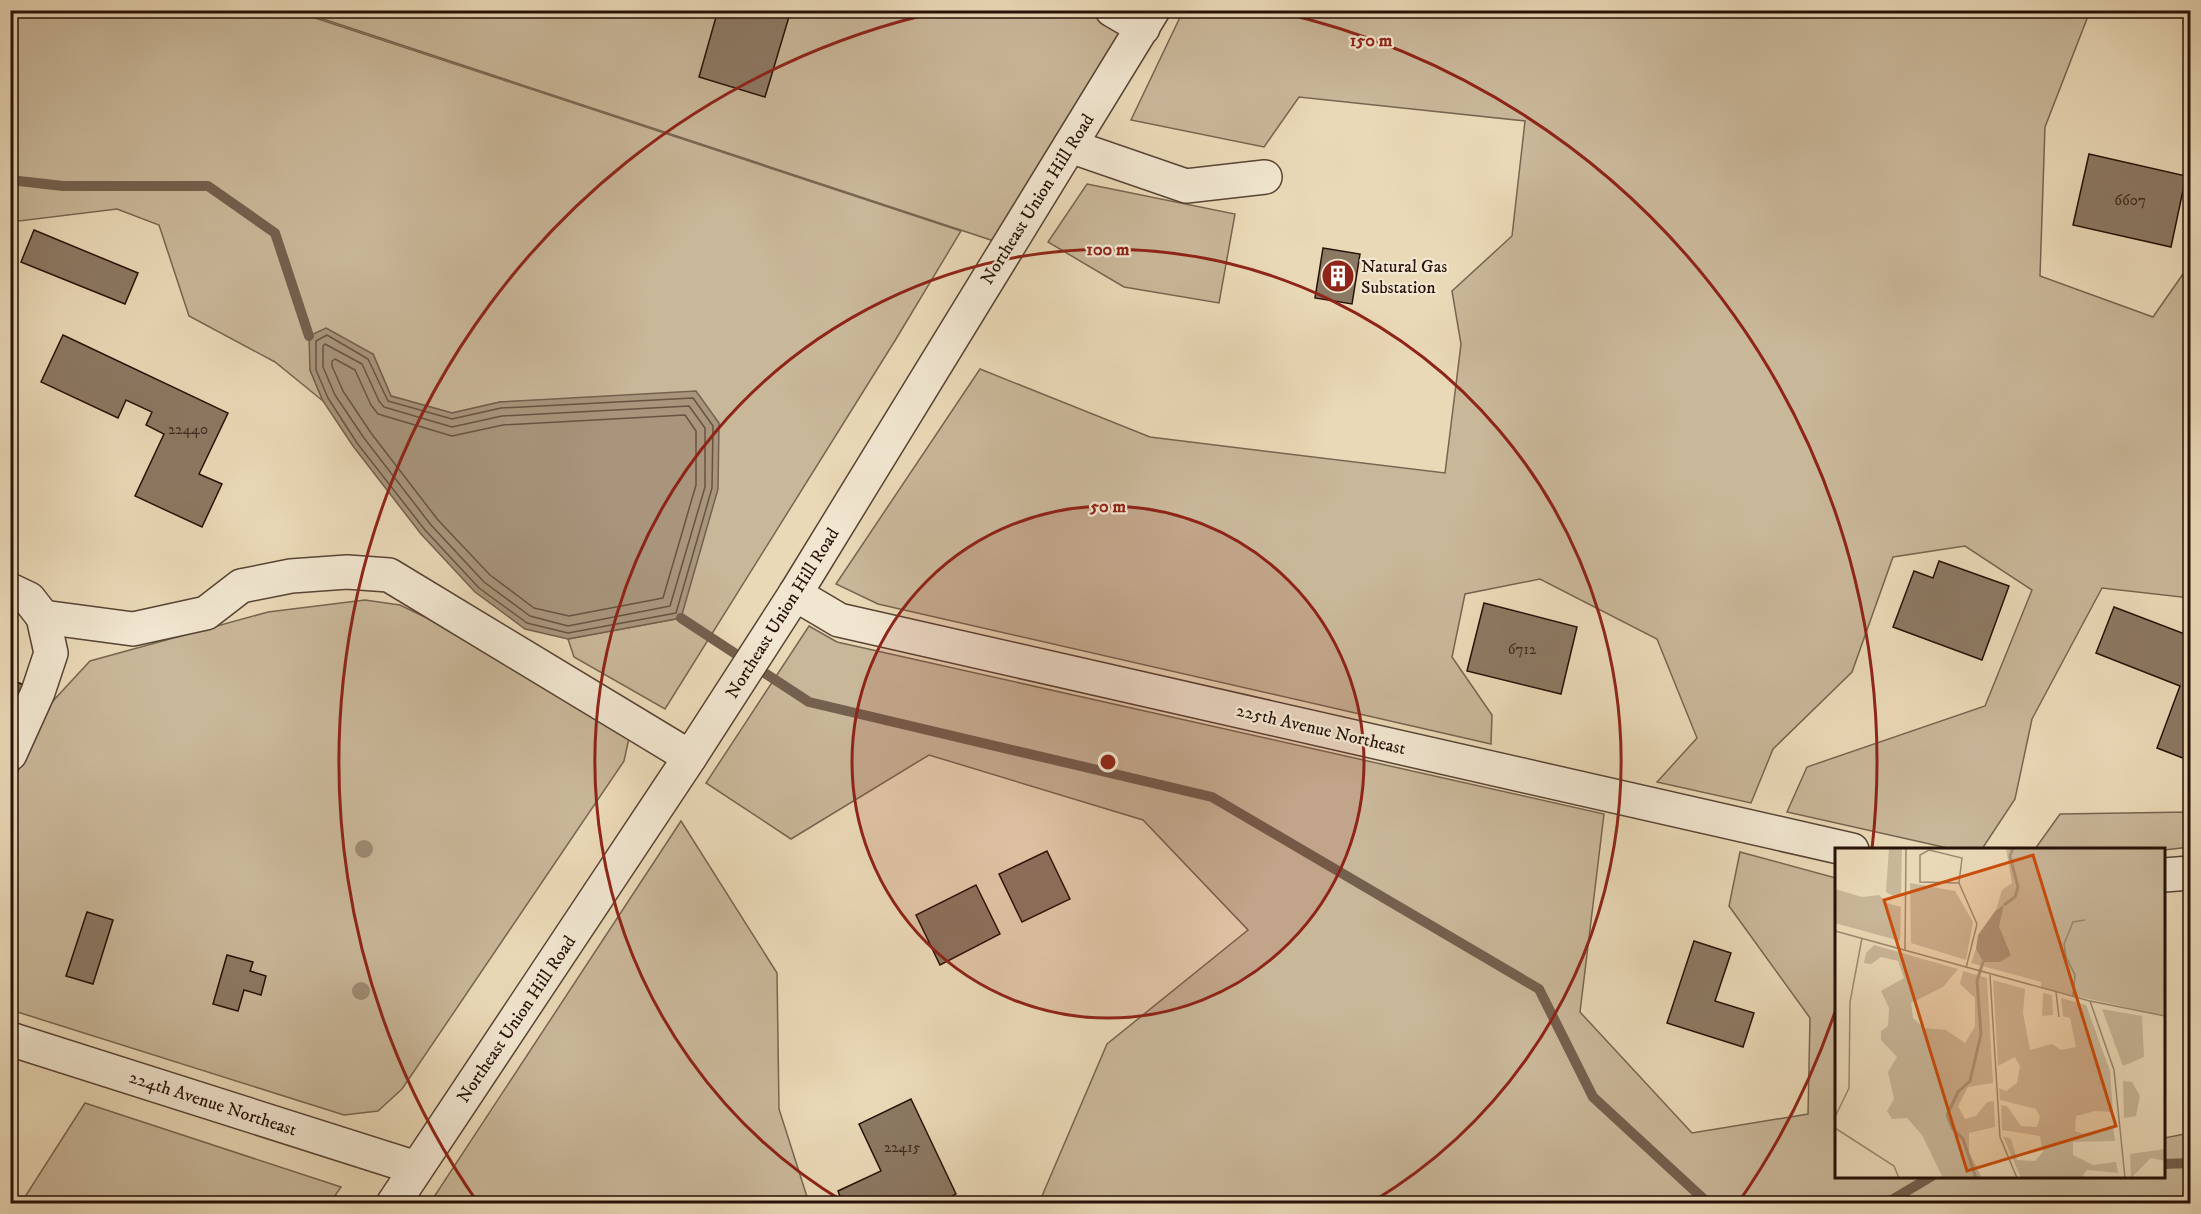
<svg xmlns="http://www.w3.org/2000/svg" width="2201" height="1214" font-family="'IM FELL DW Pica',serif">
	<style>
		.green { fill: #c9b799; stroke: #786450; stroke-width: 1.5 }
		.water { fill: #a8957c; stroke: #74604e; stroke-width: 1.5 }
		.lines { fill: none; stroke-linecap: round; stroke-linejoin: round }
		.shore { stroke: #685342; stroke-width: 1.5 }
		.stream { stroke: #74604e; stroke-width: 10 }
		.building { fill: #8c7963; stroke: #271108; stroke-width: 1.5 }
		.minor-casing { stroke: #584334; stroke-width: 36 }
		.minor { stroke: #f1e6d0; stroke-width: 33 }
		.tree { fill: #9e8b73 }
		.ring { fill: none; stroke: #8f2418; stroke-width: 3 }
		.labels { text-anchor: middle; stroke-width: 4.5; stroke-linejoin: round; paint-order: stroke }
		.number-label { font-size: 15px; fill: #402b1f }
		.street-label { font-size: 18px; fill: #271108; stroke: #f1e6d0 }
		.poi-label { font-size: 18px; fill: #271108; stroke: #f1e6d0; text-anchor: start }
		.inset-river { fill: none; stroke: #a8957c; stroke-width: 3 }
		.inset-road { fill: none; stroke: #9c8971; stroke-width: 1.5 }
		.view { fill: #cb4e0b; fill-opacity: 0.15; stroke: #cb4e0b; stroke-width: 3 }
		.inset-edge { fill: none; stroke: #271108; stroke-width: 3 }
		.centre { fill: #8f2418; stroke: #f1e6d0; stroke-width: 3 }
		.ring-label { font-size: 18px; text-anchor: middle; font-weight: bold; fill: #8f2418; stroke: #f1e6d0; stroke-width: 4.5; stroke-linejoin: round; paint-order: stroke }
	</style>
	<rect width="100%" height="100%" fill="#ead9b7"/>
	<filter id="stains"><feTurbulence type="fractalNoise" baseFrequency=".00333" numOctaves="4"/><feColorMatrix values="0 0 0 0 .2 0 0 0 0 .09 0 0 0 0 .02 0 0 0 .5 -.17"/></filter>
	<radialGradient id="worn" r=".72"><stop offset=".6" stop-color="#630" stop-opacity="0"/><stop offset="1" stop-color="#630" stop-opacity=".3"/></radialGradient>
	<!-- green -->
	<g class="green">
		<path d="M10,11H294L961,231L896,339L665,709L574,657L568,639L681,618L589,398L500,402L452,413L391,396L373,354L310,370L323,401L275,362L189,316L159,225L117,209L11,222Z"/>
		<path d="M299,11H1153L1009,246Z"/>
		<path d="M1183,11H2090L2045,127L2040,276L2153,317L2190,264V598L2102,588L2032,719L2015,799L1982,849H1952L1787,812L1807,767L1985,706L2032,590L1965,546L1893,557L1852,672L1773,749L1751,803L1657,782L1697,738L1657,639L1540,579L1465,594L1452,657L1492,715L1491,744L878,604L836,584L980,369L1150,437L1445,473L1461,344L1452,291L1512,236L1525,121L1299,97L1264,147L1131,120Z"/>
		<path d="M1087,184L1235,214L1219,303L1124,287L1048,242Z"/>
		<path d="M365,600L400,605L431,620L591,712L629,738L624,761L402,1089L378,1111L344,1115L11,1010V789L41,714L90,661L268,612Z"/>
		<path d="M809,626L837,642L1604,814L1580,1012L1692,1133L1808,1114L1810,1018L1729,906L1740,852L1836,878V1176H2164V1138L2190,1133V1203H1039L1107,1044L1248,930L1143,820L929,755L791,839L706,783Z"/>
		<path d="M2190,812V847L2164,850L2035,849L2060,814Z"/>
		<path d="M681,821L777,973L779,1109L809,1203H430Z"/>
		<path d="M85,1103L341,1187L330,1203H16L23,1200Z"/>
	</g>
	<!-- water -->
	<path class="water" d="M326,328L373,354L391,396L452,413L500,402L696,391L719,423L718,489L681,618L568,639L525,629L475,592L421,534L353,446L323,401L310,370L309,336Z"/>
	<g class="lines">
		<!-- shore -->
		<g class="shore">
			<path d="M327,335L368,359L388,401L452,419L501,408L693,398L713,426L712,488L676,613L568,633L527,623L479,588L425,530L357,443L328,398L316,370V341Z"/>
			<path d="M325,344L362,364L379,401L384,407L452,427L502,416L689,406L705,428V487L670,606L568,626L530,616L484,582L431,525L364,438L335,395L323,367V346Z"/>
			<path d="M335,359L355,370L371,405L378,414L452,436L503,425L685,415L696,431V485L663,598L569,616L534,608L490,575L438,520L371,433L343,391L332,366V361Z"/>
		</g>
		<!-- stream -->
		<g class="stream">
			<path d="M10,180L63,186H208L275,233L309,336"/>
			<path d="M681,618L809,702L1212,797L1539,989L1593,1097L1709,1204"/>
			<path d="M2164,1164L2190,1163"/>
			<path d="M1885,1204L1932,1176"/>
		</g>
	</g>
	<!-- building -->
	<g class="building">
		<path d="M718,10H791L765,97L699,77Z"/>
		<path d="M2089,154L2186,176L2171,247L2073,225Z"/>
		<path d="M34,230L138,273L125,304L21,262Z"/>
		<path d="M1323,248L1360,254L1352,304L1315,298Z"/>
		<path d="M63,335L228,413L199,474L222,484L202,527L135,496L164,434L146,425L152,412L126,400L118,418L41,382Z"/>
		<path d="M1939,561L2009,586L1982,660L1893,627L1914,571L1933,578Z"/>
		<path d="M1484,603L1577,627L1561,694L1467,671Z"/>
		<path d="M2114,607L2190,636V753L2188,760L2157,748L2180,686L2096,653Z"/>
		<path d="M10,679L26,686L10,720Z"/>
		<path d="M1047,851L1070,899L1022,922L999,874Z"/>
		<path d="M976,885L1000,934L940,965L916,915Z"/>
		<path d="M87,912L113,920L93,984L66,976Z"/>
		<path d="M1694,941L1731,953L1715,1001L1754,1013L1743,1047L1667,1023Z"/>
		<path d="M227,955L253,962L250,971L266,976L261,995L244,990L238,1011L213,1004Z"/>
		<path d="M911,1099L956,1194L937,1204H843L838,1191L881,1171L859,1124Z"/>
	</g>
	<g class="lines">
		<defs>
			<g id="minor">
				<path d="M1112,10L1143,28"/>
				<path d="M1070,146L1186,186L1265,177"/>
				<path d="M10,590L29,599L43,617L51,653L38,692L10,754"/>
				<path d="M795,594L839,620L1852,850"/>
				<path d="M43,617L133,629L206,613L241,586L291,576L347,572L389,575L690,757"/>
				<path d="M2164,875L2190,873"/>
				<path d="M10,1039L416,1168"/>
				<path d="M393,1204L690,757L795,594L1153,10"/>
			</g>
		</defs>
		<!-- minor casing -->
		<use href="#minor" class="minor-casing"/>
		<!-- minor -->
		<use href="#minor" class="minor"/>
	</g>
	<!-- trees -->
	<g class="tree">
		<circle cx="364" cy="849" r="9"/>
		<circle cx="361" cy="991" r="9"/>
	</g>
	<!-- distance rings -->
	<circle cx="1108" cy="762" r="256" fill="#8f2418" fill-opacity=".12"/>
	<g class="ring">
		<circle cx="1108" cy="762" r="256"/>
		<path d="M844 1202A513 513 0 1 1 1372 1202"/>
		<path d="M1835 1012A769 769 0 0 1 1738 1203M478 1203A769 769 0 0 1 942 11M1274 11A769 769 0 0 1 1872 849"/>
	</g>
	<!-- icons -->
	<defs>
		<symbol id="building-disc" viewBox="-11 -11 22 22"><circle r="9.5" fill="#8f2418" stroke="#f1e6d0"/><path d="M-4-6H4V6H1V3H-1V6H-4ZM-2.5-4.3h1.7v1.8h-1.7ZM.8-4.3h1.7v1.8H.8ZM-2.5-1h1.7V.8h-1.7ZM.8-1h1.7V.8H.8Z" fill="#fff"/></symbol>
	</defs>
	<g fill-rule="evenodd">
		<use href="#building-disc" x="1319" y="257" width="38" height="38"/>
	</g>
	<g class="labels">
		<!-- number labels -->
		<g class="number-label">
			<text x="2130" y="205">6607</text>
			<text x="188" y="434">22440</text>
			<text x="1522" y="654">6712</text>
			<text x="902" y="1152">22415</text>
		</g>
		<!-- street labels -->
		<g class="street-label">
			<text transform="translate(1037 199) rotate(-58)" y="6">Northeast Union Hill Road</text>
			<text transform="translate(782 613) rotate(-58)" y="6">Northeast Union Hill Road</text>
			<text transform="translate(1321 729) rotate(13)" y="6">225th Avenue Northeast</text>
			<text transform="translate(516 1019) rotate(-56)" y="6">Northeast Union Hill Road</text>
			<text transform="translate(213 1103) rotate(18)" y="6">224th Avenue Northeast</text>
		</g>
		<!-- poi labels -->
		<g class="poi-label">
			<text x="1361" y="272">Natural Gas<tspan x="1361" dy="21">Substation</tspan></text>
		</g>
	</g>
	<!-- overview -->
	<g transform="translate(1835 848)">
		<rect width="330" height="330" fill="#ead9b7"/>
		<path d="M54,0H67L66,48L60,49L51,44ZM167,0H330V168L206,140V134L136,115L141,101L148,114L176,107L164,78V59L161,62L167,42L177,35L171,1ZM75,35L120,43L138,74L131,112L76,95ZM0,41L27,49L44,47L52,55L66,59L65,93L0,75ZM39,97L123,121L108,139L76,155L78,170L89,180L111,182L130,195L140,178V150L125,136L128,123L152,130L158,235L133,239L123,258L130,271L141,268L152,254L159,253L160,279L134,285V304L147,330H108L87,287L72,270L57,271L52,263L59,251L53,224L62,209L46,192V183L53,178L54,160L46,143L69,130L63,113L46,109L36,116L29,115L31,105ZM158,132L190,141L188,165L195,202L217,196L226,202L241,199L235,170L228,168L226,150L251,157L275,223L278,264L260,263L241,268L240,283L252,287L278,278L280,293L238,294V307L258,317L281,314L283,325L252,322L246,330H186L168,288L176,291L182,312L200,313L208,304L205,288L167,282L166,257L172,258L186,278L202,279L205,269L201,261L165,252L164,240L171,243L182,235L185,218L180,209L163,218ZM208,145L217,147L218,167L207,168ZM267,161L307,168L309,209L288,218ZM288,233L297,234L305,248L301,268L289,270ZM330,301V313L316,310L296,330L295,306Z" fill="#c9b799"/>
		<path d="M169,57L164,78L176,107L165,114H148L141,101L143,87L161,62Z" fill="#a8957c"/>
		<path class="inset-river" d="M169,57L180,49L183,39L175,8L178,0M141,330L128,291L117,280L112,267L123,244L135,233L146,186L142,133L148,114"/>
		<path class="inset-road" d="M94,2L127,10L124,35L85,34V7ZM124,35L142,76L131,120M0,83L255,153L330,168M70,102L71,0M155,127L165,289L182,330M221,144L224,169M238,148L240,127L231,109L229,96L238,74L250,72M255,153L279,222L290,330M0,269L14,240L15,154L27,90M0,280L59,318L64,330"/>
		<path class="view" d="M198,7L281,278L132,323L49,52Z"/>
		<rect width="330" height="330" class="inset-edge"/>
	</g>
	<circle cx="1108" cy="762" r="9" class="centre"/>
	<g class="ring-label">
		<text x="1371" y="46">150 m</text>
		<text x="1108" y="255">100 m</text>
		<text x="1108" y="512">50 m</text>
	</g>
	<!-- margin -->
	<rect width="2201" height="1214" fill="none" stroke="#ead9b7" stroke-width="36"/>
	<rect x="12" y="12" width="2177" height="1190" fill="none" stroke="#271108" stroke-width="3"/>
	<rect x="18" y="18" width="2165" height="1178" fill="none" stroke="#271108" stroke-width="1.5"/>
	<rect width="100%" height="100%" filter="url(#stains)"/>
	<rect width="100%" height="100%" fill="url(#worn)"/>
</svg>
